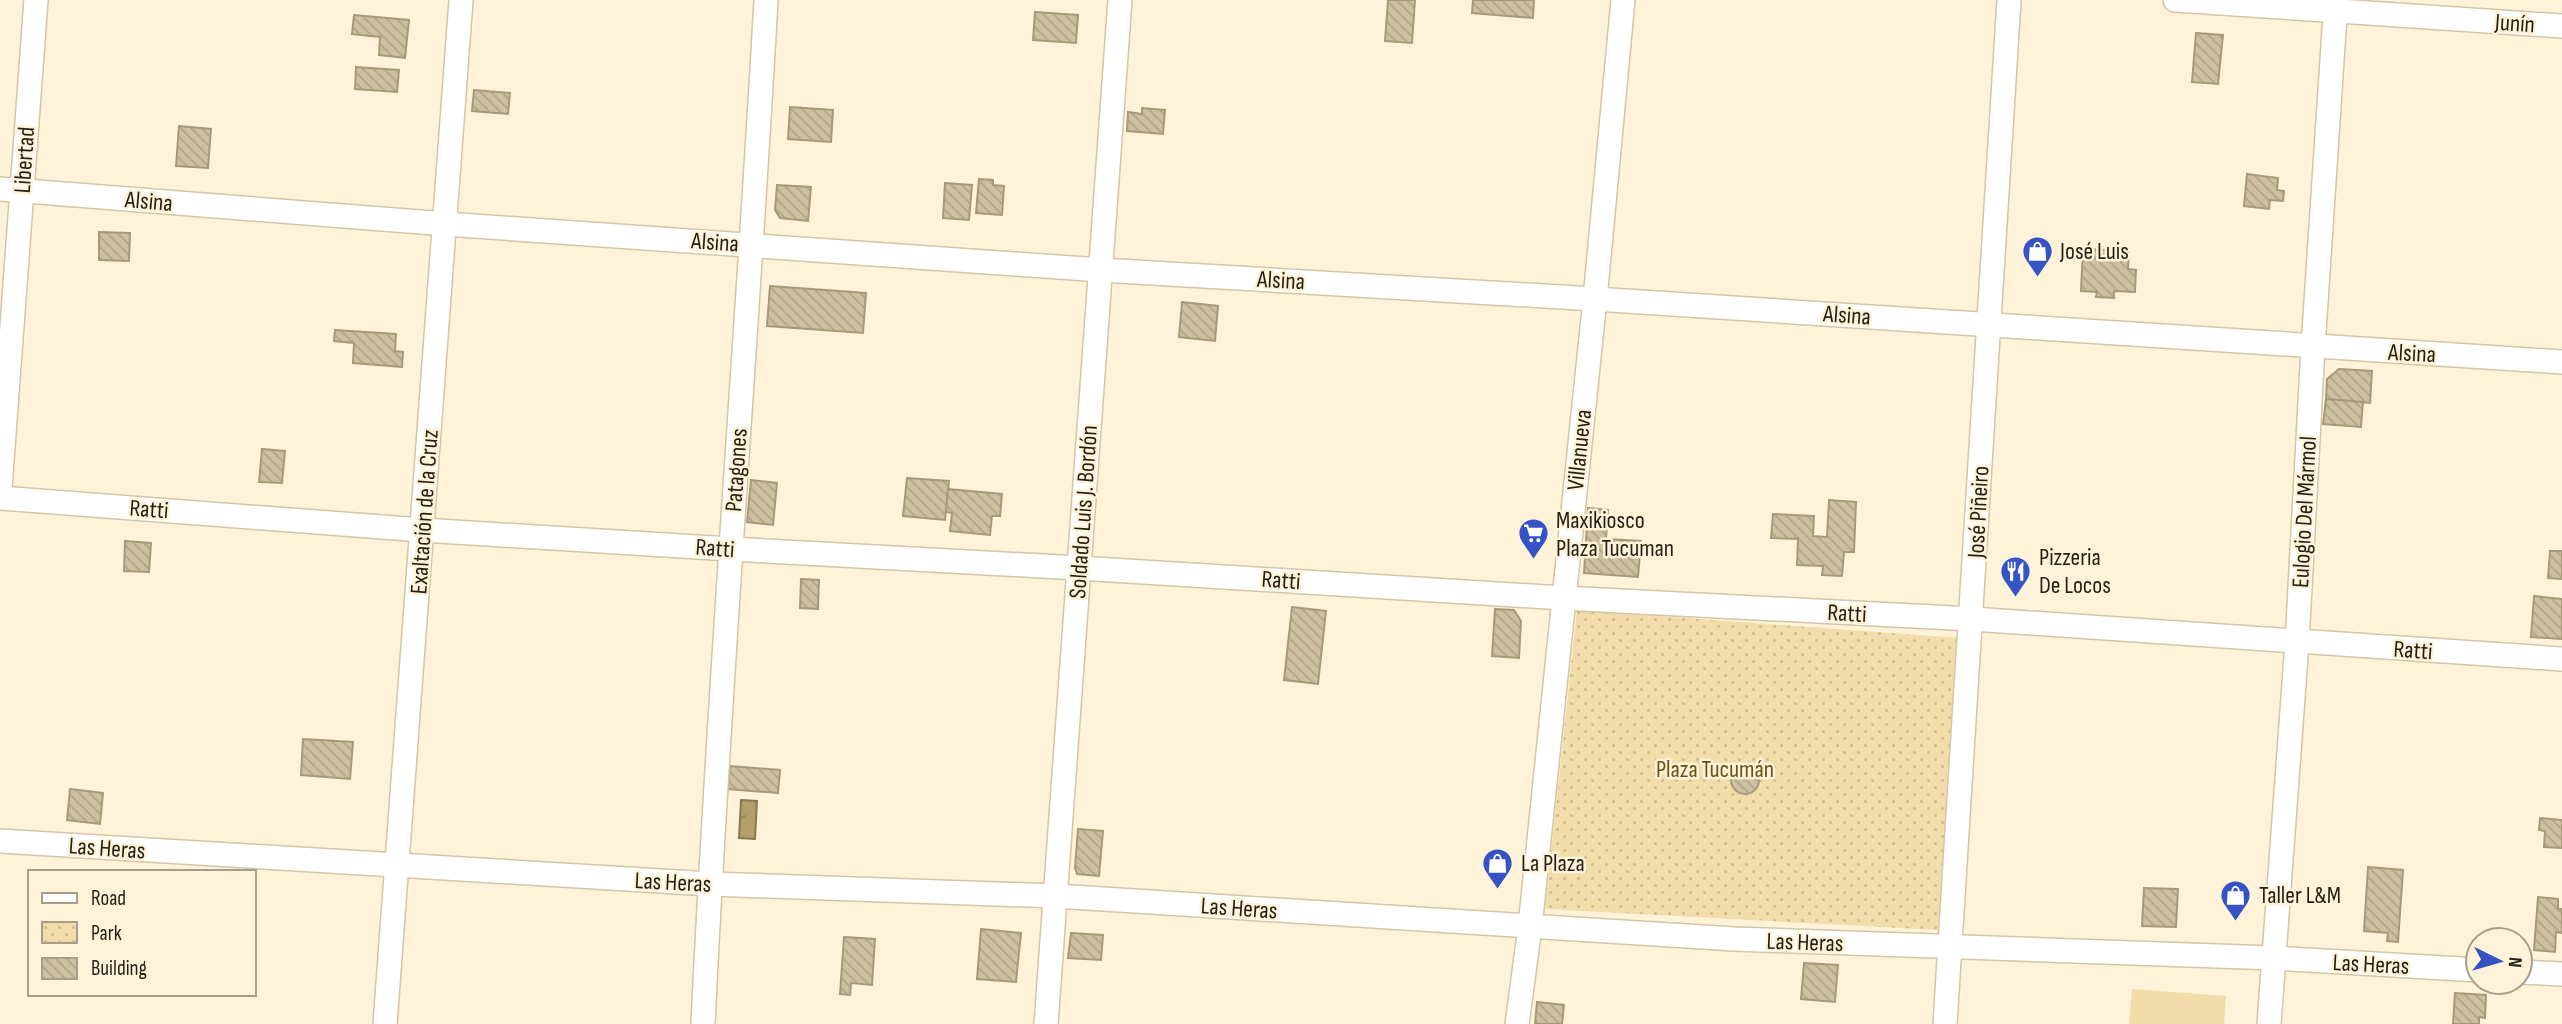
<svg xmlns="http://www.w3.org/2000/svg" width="2562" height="1024" font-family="'Sofia Sans Condensed',sans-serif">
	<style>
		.grass { fill: #f2ddaa }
		.park { fill: url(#park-dots) }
		.water { fill: url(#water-ripples); stroke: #897951; stroke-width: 2 }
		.building { fill: url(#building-back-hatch); stroke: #a6997a; stroke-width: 2 }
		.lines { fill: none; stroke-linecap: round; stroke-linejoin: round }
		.minor-casing { stroke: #d3c6a5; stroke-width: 26 }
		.minor { stroke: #fff; stroke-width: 23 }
		.labels { text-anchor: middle; stroke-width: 5; stroke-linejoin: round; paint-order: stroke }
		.street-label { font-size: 24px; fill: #241f13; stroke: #fef3d8 }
		.poi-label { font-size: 24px; fill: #241f13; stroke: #fef3d8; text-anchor: start }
		.park-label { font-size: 24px; fill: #685215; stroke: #fef3d8 }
	</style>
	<defs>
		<pattern id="park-dots" width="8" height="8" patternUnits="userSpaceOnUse" patternTransform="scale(1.75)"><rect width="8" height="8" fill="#f2ddaa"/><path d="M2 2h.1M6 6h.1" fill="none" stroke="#cfbd91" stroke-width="1.8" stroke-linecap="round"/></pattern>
		<pattern id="water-ripples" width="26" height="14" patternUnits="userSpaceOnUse" patternTransform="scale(1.75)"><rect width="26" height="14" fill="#b49f6c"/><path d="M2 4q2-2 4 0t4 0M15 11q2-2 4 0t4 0" fill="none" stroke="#928158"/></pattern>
		<pattern id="building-back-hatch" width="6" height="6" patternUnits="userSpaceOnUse" patternTransform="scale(1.75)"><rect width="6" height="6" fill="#cdc0a0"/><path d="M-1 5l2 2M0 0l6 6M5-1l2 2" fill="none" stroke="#b0a589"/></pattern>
	</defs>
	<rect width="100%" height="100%" fill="#fef3d8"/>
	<!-- grass -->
	<path class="grass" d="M2132,989L2226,996L2224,1024H2129Z"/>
	<!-- park -->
	<path class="park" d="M1577,610L1959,638L1938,930L1545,909Z"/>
	<!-- water -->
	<path class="water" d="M741,800L757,801L755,839L739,838Z"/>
	<!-- building -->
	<g class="building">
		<path d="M1388,0H1415L1412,43L1385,41Z"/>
		<path d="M1473,0H1534L1533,18L1472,13Z"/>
		<path d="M1035,12L1078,15L1076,43L1033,40Z"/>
		<path d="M354,15L409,20L405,58L379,55L380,37L352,34Z"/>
		<path d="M2196,33L2223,35L2218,84L2192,82Z"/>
		<path d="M356,67L399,70L397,92L355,89Z"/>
		<path d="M474,90L510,93L508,114L472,111Z"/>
		<path d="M790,107L833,110L831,142L788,139Z"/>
		<path d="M1142,108L1165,110L1163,134L1127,131L1128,112L1142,114Z"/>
		<path d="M179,126L211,129L208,168L176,166Z"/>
		<path d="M2247,174L2278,178L2277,190L2284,191L2283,201L2270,200L2269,209L2244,206Z"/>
		<path d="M979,179L993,180V185L1004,186L1002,215L976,213Z"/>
		<path d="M945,183L972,185L969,220L943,218Z"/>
		<path d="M777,185L811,187L808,221L780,218L775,210Z"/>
		<path d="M99,232L130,233L129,261L99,260Z"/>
		<path d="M2083,249L2129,251L2128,269L2136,270L2135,292L2114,291V298L2096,297L2097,292L2081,291Z"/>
		<path d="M770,286L866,293L863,333L767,326Z"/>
		<path d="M1182,302L1218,306L1215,341L1179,337Z"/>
		<path d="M335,330L396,334L395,351L403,352L402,367L353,363L354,343L334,341Z"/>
		<path d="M2339,369L2372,371L2370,403L2326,399L2327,379Z"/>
		<path d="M2326,399L2363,402L2361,427L2323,424Z"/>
		<path d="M262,449L285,451L282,483L259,482Z"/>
		<path d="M907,478L949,481L945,520L903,516Z"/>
		<path d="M751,480L777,483L773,525L747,522Z"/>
		<path d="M948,489L1002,494L1000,516H992L990,535L950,531L952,513L946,512Z"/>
		<path d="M1829,500L1856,502L1854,552H1844L1842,576L1822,575L1823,566L1797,565L1798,539L1771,538L1773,514L1814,516L1813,536L1827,537Z"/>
		<path d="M1588,508L1608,510L1606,539L1641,541L1638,577L1584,573Z"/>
		<path d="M125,541L151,543L149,572L124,571Z"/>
		<path d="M2550,551H2562V579L2548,578Z"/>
		<path d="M801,579L819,580L818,609L800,608Z"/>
		<path d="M2534,596L2562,599V639L2531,637Z"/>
		<path d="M1292,607L1326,611L1318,684L1284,680Z"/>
		<path d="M1495,609L1514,610L1521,621L1519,658L1492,656Z"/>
		<path d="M303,739L353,742L350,779L301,775Z"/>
		<path d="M730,766L780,770L778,793L728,789Z"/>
		<circle cx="1745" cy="780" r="14"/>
		<path d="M70,789L103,793L100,824L67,820Z"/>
		<path d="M2540,818L2562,820V848L2544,847L2545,831L2539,830Z"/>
		<path d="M1078,829L1103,831L1099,876L1077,874L1075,868Z"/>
		<path d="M2368,867L2403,870L2398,942L2387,941L2388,933L2364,931Z"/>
		<path d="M2144,888L2178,889L2176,927L2142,926Z"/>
		<path d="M2538,897L2558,899V909H2562V933L2556,932L2555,952L2534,950Z"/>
		<path d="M981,929L1021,933L1016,982L977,979Z"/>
		<path d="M1071,933L1103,935L1101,960L1068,958Z"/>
		<path d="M844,937L875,939L872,985L851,983L850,995L840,994Z"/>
		<path d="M1804,963L1838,965L1835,1002L1801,999Z"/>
		<path d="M2455,993L2486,995L2485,1018L2479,1017V1024H2453Z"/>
		<path d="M1537,1002L1564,1005L1562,1024H1535Z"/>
	</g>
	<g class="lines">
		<defs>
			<g id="minor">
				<path d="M2175,0L2562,26"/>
				<path d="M0,189L446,224L1101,270L1595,299L2562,362"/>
				<path d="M0,488L36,0"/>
				<path d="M0,498L422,530L730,549L1079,568L1563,598L1972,619L2562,659"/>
				<path d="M0,841L710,884L1056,896L1734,939L2274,958L2478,970"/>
				<path d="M2520,972L2562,974"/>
				<path d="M385,1024L461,0"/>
				<path d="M703,1024C719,682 747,341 766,0"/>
				<path d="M1046,1024L1120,0"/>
				<path d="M1517,1024L1530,927L1595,299L1623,0"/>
				<path d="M1945,1024L2009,0"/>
				<path d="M2269,1024L2297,643L2313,347L2336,0"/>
			</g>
		</defs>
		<!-- minor casing -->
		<use href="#minor" class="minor-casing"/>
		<!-- minor -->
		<use href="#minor" class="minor"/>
	</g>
	<!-- icons -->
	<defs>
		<symbol id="shop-pin" viewBox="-11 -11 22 30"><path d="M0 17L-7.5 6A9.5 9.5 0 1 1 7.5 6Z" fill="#3553c4" stroke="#fef3d8"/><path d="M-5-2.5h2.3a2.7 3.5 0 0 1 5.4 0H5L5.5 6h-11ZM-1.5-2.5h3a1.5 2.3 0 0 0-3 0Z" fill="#fff"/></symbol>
		<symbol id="supermarket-pin" viewBox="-11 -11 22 30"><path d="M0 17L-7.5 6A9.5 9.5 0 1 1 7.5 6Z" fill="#3553c4" stroke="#fef3d8"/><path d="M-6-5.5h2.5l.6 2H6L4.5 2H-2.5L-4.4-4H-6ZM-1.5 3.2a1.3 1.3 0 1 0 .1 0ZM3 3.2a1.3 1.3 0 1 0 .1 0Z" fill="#fff"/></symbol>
		<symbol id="restaurant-pin" viewBox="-11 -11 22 30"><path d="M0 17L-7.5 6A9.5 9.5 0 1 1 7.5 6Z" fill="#3553c4" stroke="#fef3d8"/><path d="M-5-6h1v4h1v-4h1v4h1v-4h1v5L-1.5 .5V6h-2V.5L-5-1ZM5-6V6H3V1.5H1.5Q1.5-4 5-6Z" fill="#fff"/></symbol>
	</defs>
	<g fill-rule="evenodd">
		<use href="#shop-pin" x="2020" y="234" width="35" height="47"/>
		<use href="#supermarket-pin" x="1516" y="516" width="35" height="47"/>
		<use href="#restaurant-pin" x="1998" y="554" width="35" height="47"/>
		<use href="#shop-pin" x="1480" y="846" width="35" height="47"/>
		<use href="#shop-pin" x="2218" y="878" width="35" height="47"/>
	</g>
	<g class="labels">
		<!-- street labels -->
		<g class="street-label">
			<text transform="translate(2515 23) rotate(4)" y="8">Junín</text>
			<text transform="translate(24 160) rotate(-86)" y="8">Libertad</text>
			<text transform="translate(149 201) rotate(5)" y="8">Alsina</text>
			<text transform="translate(715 242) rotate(4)" y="8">Alsina</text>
			<text transform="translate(1281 280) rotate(3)" y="8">Alsina</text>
			<text transform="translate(1847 315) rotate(4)" y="8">Alsina</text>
			<text transform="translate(2412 353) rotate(3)" y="8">Alsina</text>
			<text transform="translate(1579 450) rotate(-84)" y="8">Villanueva</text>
			<text transform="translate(736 470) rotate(-86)" y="8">Patagones</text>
			<text transform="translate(149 509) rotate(4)" y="8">Ratti</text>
			<text transform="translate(424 512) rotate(-86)" y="8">Exaltación de la Cruz</text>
			<text transform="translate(1083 512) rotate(-86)" y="8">Soldado Luis J. Bordón</text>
			<text transform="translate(1978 512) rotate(-87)" y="8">José Piñeiro</text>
			<text transform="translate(2304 512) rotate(-87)" y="8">Eulogio Del Mármol</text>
			<text transform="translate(715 548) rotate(4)" y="8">Ratti</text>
			<text transform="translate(1281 580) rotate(4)" y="8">Ratti</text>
			<text transform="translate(1847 613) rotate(3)" y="8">Ratti</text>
			<text transform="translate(2413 650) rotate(4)" y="8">Ratti</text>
			<text transform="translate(107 848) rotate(4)" y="8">Las Heras</text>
			<text transform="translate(673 882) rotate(3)" y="8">Las Heras</text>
			<text transform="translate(1239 908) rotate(4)" y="8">Las Heras</text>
			<text transform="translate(1805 942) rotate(2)" y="8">Las Heras</text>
			<text transform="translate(2371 964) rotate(3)" y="8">Las Heras</text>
		</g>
		<!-- poi labels -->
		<g class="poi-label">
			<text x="2060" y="259">José Luis</text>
			<text x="1556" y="528">Maxikiosco<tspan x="1556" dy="28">Plaza Tucuman</tspan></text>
			<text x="2039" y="565">Pizzeria<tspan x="2039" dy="28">De Locos</tspan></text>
			<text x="1521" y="871">La Plaza</text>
			<text x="2259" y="903">Taller L&amp;M</text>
		</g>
		<!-- park labels -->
		<g class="park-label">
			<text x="1715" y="777">Plaza Tucumán</text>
		</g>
	</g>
	<!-- legend -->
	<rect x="28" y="870" width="228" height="126" fill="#fef3d8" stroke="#a79e89" stroke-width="2"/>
	<rect x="42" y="893" width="35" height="10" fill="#ffffff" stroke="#a79e89" stroke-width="2"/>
	<text x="91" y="905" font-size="21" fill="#241f13">Road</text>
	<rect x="42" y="922" width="35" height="21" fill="url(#park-dots)" stroke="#a79e89" stroke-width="2"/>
	<text x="91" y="940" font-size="21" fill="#241f13">Park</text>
	<rect x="42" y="958" width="35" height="21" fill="url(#building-back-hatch)" stroke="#a79e89" stroke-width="2"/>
	<text x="91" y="975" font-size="21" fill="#241f13">Building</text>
	<!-- north arrow -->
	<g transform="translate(2499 961) rotate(95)"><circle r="33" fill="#fef3d8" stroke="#a79e89" stroke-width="2"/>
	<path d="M0-5L12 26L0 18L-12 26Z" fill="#3553c4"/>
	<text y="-10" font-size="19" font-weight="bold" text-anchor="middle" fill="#241f13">N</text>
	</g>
</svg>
